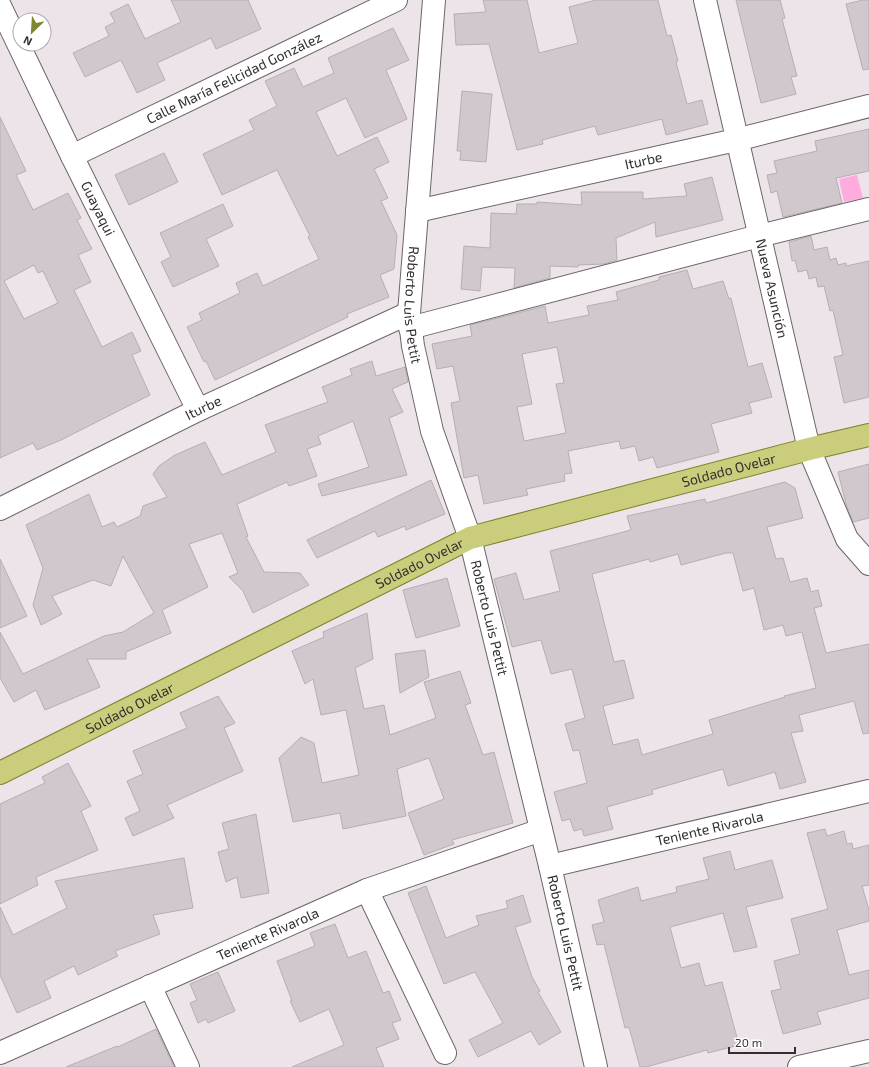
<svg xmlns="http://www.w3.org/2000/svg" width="869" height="1067" font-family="'Exo 2',sans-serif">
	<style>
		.water { fill: #ffabdf }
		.building { fill: #d1c8cd; stroke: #b7aeb3; fill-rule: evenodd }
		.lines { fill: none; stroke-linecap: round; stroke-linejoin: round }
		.minor-casing { stroke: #6d656a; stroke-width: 24 }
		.major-casing { stroke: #7e8128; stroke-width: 24 }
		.minor { stroke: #fff; stroke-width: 22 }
		.major { stroke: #cace7c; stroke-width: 22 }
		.labels { text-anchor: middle; stroke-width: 3; stroke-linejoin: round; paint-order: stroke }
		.street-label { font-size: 14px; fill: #322e30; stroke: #fff }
	</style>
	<rect width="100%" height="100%" fill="#ede4e9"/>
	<!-- water -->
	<path class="water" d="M857,175L863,198L844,202L839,179Z"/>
	<!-- building -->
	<g class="building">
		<path d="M171,0H248L261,29L216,49L211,38L157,63L165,80L137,93L121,60L85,77L73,53L109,36L105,27L115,22L110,13L128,4L145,39L181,22Z"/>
		<path d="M483,0H527L539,53L578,43L569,7L596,0H658L667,36L671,35L678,61L676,62L687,104L702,100L708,124L666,135L662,119L598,135L595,126L542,140L543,144L517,150L489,44L456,45L454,14L486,12Z"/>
		<path d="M736,0H780L785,18L782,19L797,76L791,77L796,94L761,103Z"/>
		<path d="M863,0H869V69L863,70L846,4Z"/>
		<path d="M393,28L409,60L386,70L407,119L365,138L346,98L316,112L337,156L377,137L389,162L374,169L388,198L381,201L397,235L394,269L380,275L389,297L347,314L348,317L215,380L206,361L204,362L187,327L202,320L199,313L240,293L236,283L257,273L263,286L319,259L308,237L310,236L277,170L222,195L203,154L254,130L249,120L277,106L265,81L294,68L303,87L334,73L328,58Z"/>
		<path d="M462,91L492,94L486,162L460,160L461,151H457Z"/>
		<path d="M0,117L26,171L16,175L33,210L68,193L81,218L77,220L92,249L78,255L91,282L74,290L102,347L132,332L141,351L132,355L150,395L61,440L37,450L33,443L0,458ZM34,265L38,273L43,271L58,303L24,319L4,281Z"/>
		<path d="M869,129V171L836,178L842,203L783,217L777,191L771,193L767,175L777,173L774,161L817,151L815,141Z"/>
		<path d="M164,153L178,182L129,205L115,175Z"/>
		<path d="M712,177L723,220L656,237L655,222L616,238L617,260L604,264L578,265V267L550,266V278L514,288L515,268L482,267L480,291L461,289L464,246L490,248L491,213L516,214L517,204H537V202L582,205L581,192H643V199L687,196L684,184Z"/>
		<path d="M223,204L233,226L206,239L219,266L173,287L161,262L171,257L160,233Z"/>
		<path d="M811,236L814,250L827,247L830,260L836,258L838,265L846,263V266L869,261V397L844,403L834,357L843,355L833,310L830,311L824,286L818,287L816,277L809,279L807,270L798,272L795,260L792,261L789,242Z"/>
		<path d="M687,270L693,289L723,281L729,299L731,298L748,367L762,363L772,397L749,403L752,413L711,424L719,452L657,468L653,457L639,461L635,446L621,449L619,441L568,451L572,473L564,474L565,481L526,489L528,495L484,504L478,475L464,478L451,403L460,401L453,366L437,369L432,344L472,336L470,325L545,306L548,323L589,315L587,306L618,300L616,292L659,280V277ZM557,347L564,383L556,384L566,433L524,441L517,407L532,404L522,354Z"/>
		<path d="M372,361L376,376L405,367L408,382L392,389L403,412L389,418L407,475L322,496L318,484L369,467L353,421L318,436L321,444L307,449L317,476L289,486L287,482L237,504L248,536L246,537L264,572L300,573L309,585L253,613L243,591L229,577L238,573L222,533L189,544L208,587L162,610L171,633L126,652V659H87L100,687L45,710L36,690L14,702L0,678V632L23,674L104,636L123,632L154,613L123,556L111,586L93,580L52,596L62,614L41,625L33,605L43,568L26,525L89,494L102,527L114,522L117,527L140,516L143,506L167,497L153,474L159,466L175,455L205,442L222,475L276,452L265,425L328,402L322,387L352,375L350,369Z"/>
		<path d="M869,464V518L853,522L846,504L838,472Z"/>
		<path d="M431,480L445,514L406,530L405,526L378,537L375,531L317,558L307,540Z"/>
		<path d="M785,482L795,488L803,518L767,527L776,559L783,558L790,582L807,578L811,592L818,590L822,606L814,608L826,653L869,644V733L863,734L854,701L799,715L803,731L791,733L806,782L780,789L775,772L728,786L723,769L652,790L653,794L607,807L613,829L584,836L582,829L574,831L570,819L562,821L554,792L587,783L579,750L573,751L565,724L585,718L572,669L551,674L541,640L512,647L494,579L516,573L524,600L560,591L550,551L631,530L627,516L705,499L706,503ZM726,553H733L743,591L754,588L764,630L783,625L786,636L802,632L816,688L784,696L785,697L709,720L713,734L642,755L638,739L613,745L603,706L634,698L624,660L614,662L592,574L649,559L650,562L678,554L681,565Z"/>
		<path d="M0,559L27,616L0,628Z"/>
		<path d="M447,578L460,626L416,638L403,590Z"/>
		<path d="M367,613L373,659L355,668L364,709L384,705L390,735L436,718L424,682L460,671L471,703L465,705L483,755L494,752L513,823L452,840L454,844L424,855L408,813L444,799L429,758L397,769L406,816L343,829L340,813L293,822L279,758L301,737L314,743L322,783L359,775L346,710L321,715L313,679L305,684L292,651L324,637L323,632Z"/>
		<path d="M425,650L429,677L400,693L395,654Z"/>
		<path d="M218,696L235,723L224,728L243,771L167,805L174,818L133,836L125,818L140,811L127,781L143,774L133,751L187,728L180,713Z"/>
		<path d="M68,763L91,806L81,811L98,850L36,877L38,885L0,904V804L45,783L42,777Z"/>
		<path d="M256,814L269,893L241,898L237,877L226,882L218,852L229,849L222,823Z"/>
		<path d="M825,829L827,836L844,831L847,844L852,843L853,849L869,845V885L862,886L869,910V921L837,930L849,975L869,970V998L817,1012L821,1024L783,1034L771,991L781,989L774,961L800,954L791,919L828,909L807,833Z"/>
		<path d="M730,851L735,870L772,860L783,898L746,907L757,947L734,952L723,913L670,927L681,968L699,963L705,986L722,982L739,1045L708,1053L707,1050L646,1067H640L629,1027L625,1028L604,944L597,945L592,925L604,922L598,900L638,887L641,901L677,892L676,887L709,879L703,858Z"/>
		<path d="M184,858L193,908L153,915L160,934L115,951L118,956L78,975L74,966L44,981L51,998L17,1013L0,975V907L13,935L67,908L55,881Z"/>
		<path d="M426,886L446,938L479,925L476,916L508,908L506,901L523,895L531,922L515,927L532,977L540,991L538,992L561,1032L539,1045L531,1031L478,1057L469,1040L503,1023L475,972L444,984L408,893Z"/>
		<path d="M335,924L348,958L366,951L383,993L389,991L401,1020L392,1023L399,1039L376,1048L384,1067H292L344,1045L329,1009L300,1022L290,1001H292L277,961L315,946L310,933Z"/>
		<path d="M218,972L235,1011L208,1023L206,1019L198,1023L190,1003L197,1000L190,984Z"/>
		<path d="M156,1029L174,1067H66L117,1046L118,1047Z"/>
	</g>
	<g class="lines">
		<defs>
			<g id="minor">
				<path id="s1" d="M434,0L409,313L413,346L432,431L470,538L550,866L596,1067"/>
				<path id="s2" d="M705,0L809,449L847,539L869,564"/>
				<path id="s3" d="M0,6L72,156L198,410"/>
				<path id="s4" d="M72,156L396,0"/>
				<path id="s5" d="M417,211L736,140L869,106"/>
				<path d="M410,328L759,236L869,209"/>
				<path id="s6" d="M0,509L198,410L409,313"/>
				<path id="s7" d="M550,866L869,791"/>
				<path d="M367,890L445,1053"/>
				<path d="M150,986L188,1067"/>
				<path id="s8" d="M0,1053L367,890L541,830"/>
				<path d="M799,1067L869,1051"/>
			</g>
			<g id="major">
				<path id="s9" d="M0,773L470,538L809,449L869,435"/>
			</g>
		</defs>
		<!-- minor casing -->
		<use href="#minor" class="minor-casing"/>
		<!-- major casing -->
		<use href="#major" class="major-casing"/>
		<!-- minor -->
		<use href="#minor" class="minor"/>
		<!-- major -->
		<use href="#major" class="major"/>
	</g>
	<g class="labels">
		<!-- street labels -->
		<g class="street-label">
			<text dy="5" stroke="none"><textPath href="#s4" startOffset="180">Calle María Felicidad González</textPath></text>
			<text dy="5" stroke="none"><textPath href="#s5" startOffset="232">Iturbe</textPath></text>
			<text dy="5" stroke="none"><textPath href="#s3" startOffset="225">Guayaqui</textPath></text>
			<text dy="5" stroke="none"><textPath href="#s2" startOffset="296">Nueva Asunción</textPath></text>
			<text dy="5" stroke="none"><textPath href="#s1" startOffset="306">Roberto Luis Pettit</textPath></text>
			<text dy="5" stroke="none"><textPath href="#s6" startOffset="227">Iturbe</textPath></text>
			<text dy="5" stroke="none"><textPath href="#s9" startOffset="793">Soldado Ovelar</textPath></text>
			<text dy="5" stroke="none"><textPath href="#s9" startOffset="469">Soldado Ovelar</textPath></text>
			<text dy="5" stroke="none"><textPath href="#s1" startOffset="630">Roberto Luis Pettit</textPath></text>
			<text dy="5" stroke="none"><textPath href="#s9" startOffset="145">Soldado Ovelar</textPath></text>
			<text dy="5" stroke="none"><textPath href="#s7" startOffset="164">Teniente Rivarola</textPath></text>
			<text dy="5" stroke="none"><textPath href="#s1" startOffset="954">Roberto Luis Pettit</textPath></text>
			<text dy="5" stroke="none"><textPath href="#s8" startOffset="293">Teniente Rivarola</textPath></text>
		</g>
	</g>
	<!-- north arrow -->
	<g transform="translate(32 32) rotate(205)"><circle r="19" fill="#ffffff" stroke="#adabac"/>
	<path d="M0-3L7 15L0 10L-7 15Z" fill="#808530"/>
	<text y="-6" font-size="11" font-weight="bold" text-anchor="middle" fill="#322e30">N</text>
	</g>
	<!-- scale -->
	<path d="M729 1047v6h66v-6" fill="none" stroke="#322e30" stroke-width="2"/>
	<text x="735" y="1047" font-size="12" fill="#322e30" stroke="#ffffff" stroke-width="3" paint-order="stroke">20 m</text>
</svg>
